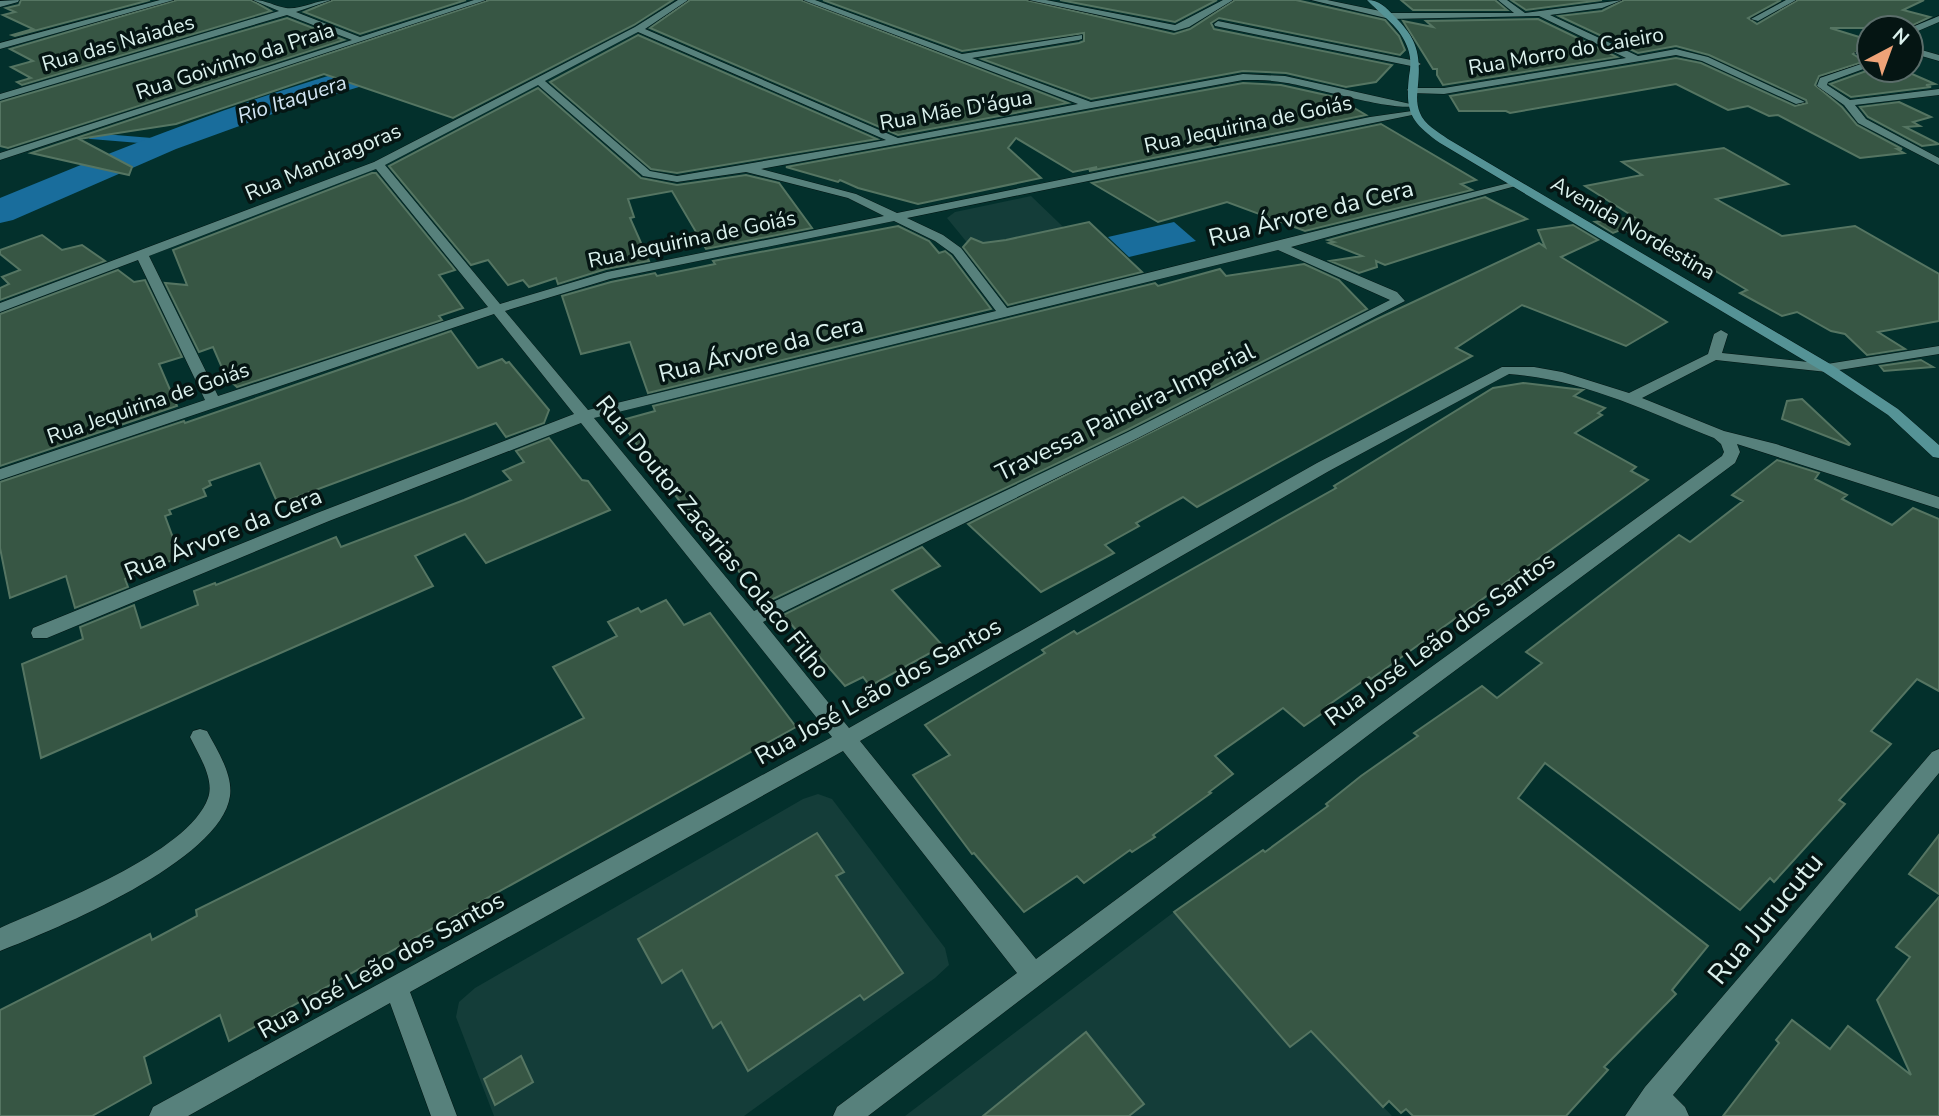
<svg xmlns="http://www.w3.org/2000/svg" width="1939" height="1116" font-family="'Nunito Sans',sans-serif">
	<style>
		.built { fill: #143d39 }
		.water { fill: #196d9c }
		.lines { fill: none; stroke-linecap: round; stroke-linejoin: round }
		.stream { stroke: #196d9c; stroke-width: 6 }
		.river { fill: #196d9c; fill-rule: evenodd }
		.building { fill: #375644; stroke: #557562; stroke-width: 2 }
		.minor-casing { stroke: #021513; stroke-width: 1 }
		.secondary-casing { stroke: #021513; stroke-width: 1 }
		.minor { fill: #57817c; fill-rule: evenodd }
		.secondary { fill: #559396; fill-rule: evenodd }
		.labels { text-anchor: middle; stroke-width: 7; stroke-linejoin: round; paint-order: stroke }
		.far-street-label { font-size: 21px; fill: #dbf1ed; stroke: #051513 }
		.far-water-label { font-size: 21px; font-style: italic; fill: #d2e5f3; stroke: #051513 }
		.street-label { font-size: 24px; fill: #dbf1ed; stroke: #051513 }
		.near-street-label { font-size: 28px; fill: #dbf1ed; stroke: #051513 }
	</style>
	<rect width="100%" height="100%" fill="#03302c"/>
	<!-- built -->
	<g class="built">
		<path d="M1031,196L1109,271L1009,294L947,218L955,212Z"/>
		<path d="M818,794L832,799L945,948L949,965L935,978L744,1116H494L456,1017L459,1002L475,988L803,799Z"/>
		<path d="M1174,912L1290,1047L1311,1030L1392,1116H905Z"/>
	</g>
	<!-- water -->
	<path class="water" d="M1174,222L1196,241L1129,257L1108,237Z"/>
	<g class="lines">
		<!-- stream -->
		<path class="stream" d="M91,136L164,142"/>
		<!-- river -->
		<path class="river" d="M418,51L429,54L433,60L429,66L289,108L176,149L13,220L0,223V198C137,141 274,87 418,51Z"/>
	</g>
	<!-- building -->
	<g class="building">
		<path d="M21,0H150L15,36L12,35L33,29L3,15L15,12L6,8L19,5Z"/>
		<path d="M177,0H251L271,11L22,85L17,82L31,78L11,67L33,61L10,49Z"/>
		<path d="M333,0H466L360,34L304,12Z"/>
		<path d="M489,0H673L634,25L453,118L324,74L176,124L79,139L132,167L129,175L31,153Z"/>
		<path d="M690,0H801L1068,103L898,135L650,28Z"/>
		<path d="M823,0H1026L1174,34L1190,29L1235,0H1296L1385,20L1399,36L1405,50L1400,55L1219,18L1211,23L1214,29L1392,65L1376,82L1346,87L1286,73L1243,71L1091,99L982,59L1079,43L1084,41V33L962,51Z"/>
		<path d="M1060,0H1217L1175,22Z"/>
		<path d="M1401,0H1495L1507,10H1413Z"/>
		<path d="M1511,0H1602L1526,10Z"/>
		<path d="M1624,0H1781L1748,18L1757,24L1798,0H1924L1903,10L1930,17L1907,28H1830L1869,40V44L1853,54L1859,58L1869,55V60L1819,76L1815,85L1842,107L1857,125L1902,149H1897L1904,153L1860,158L1778,115L1769,116L1748,106L1728,110L1676,84L1510,113L1506,111H1459L1450,96L1676,58L1701,63L1795,106L1807,103L1806,100L1709,55L1676,46L1638,53L1559,16L1602,11Z"/>
		<path d="M287,18L344,40L8,148L0,146V102Z"/>
		<path d="M1538,19L1617,57L1443,85L1437,75V69H1433L1403,21L1433,27L1426,21Z"/>
		<path d="M638,35L877,139L677,173L651,169L550,82Z"/>
		<path d="M1869,70H1903L1935,84L1926,85L1931,87L1851,97L1830,84Z"/>
		<path d="M1243,83L1281,85L1335,97L1366,115L1089,171L1097,167L1073,172L1016,138L1008,148L1041,178L918,204L858,188L840,180L838,182L786,167Z"/>
		<path d="M538,88L641,178L677,185L746,175L779,183L812,228L706,249L672,191L628,199L634,217L630,218L649,261L606,269L558,284L556,278L529,287L523,280L508,285L488,260L471,265L389,166Z"/>
		<path d="M1899,102L1931,117L1913,122L1920,126L1905,127L1939,144L1922,146L1868,117L1860,107Z"/>
		<path d="M1381,124L1476,180L1461,184L1472,190L1305,231L1227,202L1158,222L1092,183Z"/>
		<path d="M1724,148L1788,184L1716,199L1782,236L1855,226L1939,274V321L1878,332L1905,349L1867,355L1845,334L1831,331L1797,312L1782,316L1740,293L1747,290L1679,249L1667,252L1623,229L1613,233L1595,222L1634,217L1585,186L1642,175L1622,162Z"/>
		<path d="M372,173H376L455,270L439,275L463,308L439,316L442,320L237,387L226,377L213,347L199,352L165,283L187,285L173,250Z"/>
		<path d="M1485,197L1527,219L1385,265L1376,261L1377,267L1359,273L1330,261L1362,256L1329,243L1334,242L1328,240Z"/>
		<path d="M1089,222L1142,272L1008,305L963,247L971,238L983,243L1006,240Z"/>
		<path d="M1573,225L1598,240L1561,257L1667,322L1626,346L1522,305L1456,348L1472,356L1197,507L1183,497L1136,523L1139,526L1105,545L1114,553L1041,592L968,524L1377,319L1539,243L1545,247L1538,230Z"/>
		<path d="M898,226L929,241L939,253L945,251L951,256L991,309L648,393L630,342L581,354L562,296L611,282L655,273L657,276L715,264L713,261Z"/>
		<path d="M42,235L62,250L82,245L105,261L0,300V288L9,284L2,277L20,270L0,254V250Z"/>
		<path d="M1304,264L1339,280L1367,309L1127,430L771,600L749,574L743,577L722,549L719,550L654,469L629,433L626,419L655,411L653,406L1155,283L1158,286L1220,269L1226,276Z"/>
		<path d="M118,270L134,282L145,280L182,357L159,364L177,406L0,466V314Z"/>
		<path d="M451,331L478,368L502,359L506,363L509,362L549,410L544,423L506,437L496,423L278,504L260,463L209,481L211,485L203,489L206,496L169,510L171,514L165,516L180,557L125,579L128,587L75,608L66,576L10,598L0,548V482L184,421L185,423Z"/>
		<path d="M1921,360L1933,367L1884,371L1880,366Z"/>
		<path d="M1523,383L1583,390L1574,396L1605,408L1598,413L1602,415L1575,433L1636,467L1631,471L1648,480L1371,679L1369,677L1327,706L1330,708L1304,726L1283,708L1215,756L1233,774L1209,792L1211,793L1153,835L1155,837L1132,852L1130,850L1084,883L1077,876L1024,912L974,853L972,854L913,775L950,755L925,725L1045,653L1042,650L1074,631L1077,634L1336,488L1334,486L1493,388Z"/>
		<path d="M1802,399L1850,444L1849,445L1782,419L1787,401Z"/>
		<path d="M549,438L582,480L588,481L610,510L486,563L465,534L415,556L433,586L41,758L22,664L83,639L80,627L134,605L141,628L198,605L194,591L215,583L216,585L336,537L341,547L464,500L511,480L503,471L524,462L516,451Z"/>
		<path d="M1777,460L1819,473L1815,479L1847,495L1842,499L1892,525L1913,508L1939,519V691L1917,679L1871,731L1891,744L1839,800L1845,804L1774,882L1770,878L1740,910L1545,763L1518,798L1708,946L1672,990L1676,994L1604,1067L1608,1070L1566,1116H1413L1406,1109L1401,1113L1389,1101L1383,1107L1311,1031L1290,1047L1174,912L1263,850L1265,852L1328,806L1326,804L1361,776L1418,736L1414,733L1482,686L1497,698L1542,663L1526,652L1679,535L1690,542L1743,501L1732,495Z"/>
		<path d="M922,547L940,566L892,590L943,646L870,686L863,677L845,686L783,615Z"/>
		<path d="M666,600L684,625L710,613L796,727L229,1041L220,1015L144,1057L151,1083L92,1116H0V1010L150,934L152,940L197,916L196,910L584,718L553,667L617,636L608,622L638,608L641,612Z"/>
		<path d="M817,833L844,872L836,876L903,973L864,1000L860,995L748,1071L721,1022L713,1028L682,970L662,983L638,939Z"/>
		<path d="M1939,835V894L1909,874Z"/>
		<path d="M1939,897V1116H1723L1779,1043L1776,1040L1792,1020L1830,1049L1848,1026L1911,1075L1877,1000L1910,957L1896,947Z"/>
		<path d="M1086,1032L1144,1104L1129,1116H983Z"/>
		<path d="M521,1056L533,1082L495,1105L484,1079Z"/>
	</g>
	<g class="lines">
		<defs>
			<g id="minor">
				<path d="M19,0L18,2L0,7V1Z"/>
				<path d="M160,0H174L0,49V43Z"/>
				<path d="M253,0C266,0 274,6 286,8C299,10 317,0 331,0L296,12L360,37L474,0H486L0,160V153L352,40L287,15L0,100V94L279,11Z"/>
				<path d="M678,0H688L645,29L898,138L1078,104L803,0H815L962,54L1082,35V39L1079,40L972,58L1091,102L1243,74L1285,76L1415,105C1402,114 1309,86 1287,83C1272,80 1258,80 1243,80L761,169L856,194L897,213L1370,117L1412,111L1417,114L907,218L943,235L961,248L1007,308L1517,181L1523,184L1291,247L1397,292L1405,301L1138,438L763,622L849,728L1317,463L1502,367H1534L1562,372L1629,393L1708,354L1714,334L1721,330L1728,334L1722,353L1827,364L1939,346V354L1827,372L1716,360L1642,398L1724,431L1776,444L1939,497V509L1737,444L1740,452L1735,463L1379,727L868,1116H833L837,1107L1017,973L843,751L410,992L457,1116H431L390,1003L188,1116H149L153,1107L832,737L581,423L329,521L47,638H33L31,633L33,628L317,513L574,414L494,314L0,480V469L205,400L138,260L0,312V303L374,162L635,27ZM638,32L886,140L677,176L650,171L545,81ZM538,85L643,176L677,182L746,172L848,198L884,216L607,272L500,304L385,165ZM376,169L488,307L218,396L149,256ZM894,221L935,241L953,254L996,311L588,410L505,311L610,279ZM1278,250L1390,300L1128,432L754,611L594,418ZM1509,374C1583,379 1646,411 1714,438L1721,444L1724,452L1722,456L1365,715L1036,959L860,741L1329,471Z"/>
				<path d="M1029,0H1046L1175,25L1223,0H1233L1189,27L1175,31Z"/>
				<path d="M1311,0H1327L1390,13H1514L1498,0H1507L1525,13L1622,0L1602,8L1550,15L1638,56L1676,49L1708,57L1805,102L1796,104L1702,61L1676,55L1444,94L1412,93L1407,90L1409,88H1444L1626,58L1539,16L1390,19Z"/>
				<path d="M1786,0H1796L1758,21L1751,19Z"/>
				<path d="M1939,16V22L1911,34L1910,28Z"/>
				<path d="M1218,21L1416,61L1421,64L1416,67L1215,26L1214,24Z"/>
				<path d="M1869,46V52L1860,56L1855,53Z"/>
				<path d="M1911,47L1939,55V61L1911,53Z"/>
				<path d="M1864,63H1869V67L1828,82L1827,85L1850,100L1939,89V95L1855,105L1866,119L1939,158V165L1858,123L1844,105L1817,86L1820,78Z"/>
				<path d="M200,729L207,731C217,750 233,774 230,796C221,861 56,929 0,951V928C51,905 189,853 208,798C215,779 198,754 190,737L193,731Z"/>
				<path d="M1939,749V773L1673,1095L1685,1107L1689,1116H1625L1645,1087L1932,752Z"/>
			</g>
			<path id="secondary" d="M1367,0C1379,0 1386,7 1394,16C1417,38 1421,54 1418,85C1417,94 1416,104 1420,113C1424,124 1438,132 1448,139L1832,365L1898,409L1939,445V458L1933,457L1888,415L1822,371L1440,143C1411,122 1405,113 1409,76C1411,67 1411,58 1408,49C1401,27 1382,16 1367,0Z"/>
		</defs>
		<!-- minor casing -->
		<use href="#minor" class="minor-casing"/>
		<!-- secondary casing -->
		<use href="#secondary" class="secondary-casing"/>
		<!-- minor -->
		<use href="#minor" class="minor"/>
		<!-- secondary -->
		<use href="#secondary" class="secondary"/>
	</g>
	<g class="labels">
		<!-- far-street labels -->
		<g class="far-street-label">
			<text transform="translate(118 43) rotate(-16)" y="7">Rua das Naiades</text>
			<text transform="translate(1566 51) rotate(-10)" y="7">Rua Morro do Caieiro</text>
			<text transform="translate(235 61) rotate(-18)" y="7">Rua Goivinho da Praia</text>
			<text transform="translate(956 110) rotate(-10)" y="7">Rua Mãe D'água</text>
			<text transform="translate(1248 124) rotate(-12)" y="7">Rua Jequirina de Goiás</text>
			<text transform="translate(323 162) rotate(-23)" y="7">Rua Mandragoras</text>
			<text transform="translate(1633 228) rotate(30)" y="7">Avenida Nordestina</text>
			<text transform="translate(692 239) rotate(-12)" y="7">Rua Jequirina de Goiás</text>
			<text transform="translate(148 403) rotate(-19)" y="7">Rua Jequirina de Goiás</text>
		</g>
		<!-- far-water labels -->
		<g class="far-water-label">
			<text transform="translate(292 99) rotate(-18)" y="7">Rio Itaquera</text>
		</g>
		<!-- street labels -->
		<g class="street-label">
			<text transform="translate(1311 213) rotate(-14)" y="8">Rua Árvore da Cera</text>
			<text transform="translate(761 349) rotate(-14)" y="8">Rua Árvore da Cera</text>
			<text transform="translate(1125 412) rotate(-26)" y="8">Travessa Paineira-Imperial</text>
			<text transform="translate(223 534) rotate(-22)" y="8">Rua Árvore da Cera</text>
			<text transform="translate(713 537) rotate(51)" y="8">Rua Doutor Zacarias Colaco Filho</text>
			<text transform="translate(1440 639) rotate(-36)" y="8">Rua José Leão dos Santos</text>
			<text transform="translate(878 691) rotate(-29)" y="8">Rua José Leão dos Santos</text>
			<text transform="translate(381 965) rotate(-29)" y="8">Rua José Leão dos Santos</text>
		</g>
		<!-- near-street labels -->
		<g class="near-street-label">
			<text transform="translate(1765 918) rotate(-50)" y="10">Rua Jurucutu</text>
		</g>
	</g>
	<!-- north arrow -->
	<g transform="translate(1890 49) rotate(41)"><circle r="33" fill="#051513" stroke="#5b6d6a" stroke-width="2"/>
	<path d="M0-5L12 26L0 18L-12 26Z" fill="#efa378"/>
	<text y="-10" font-size="19" font-weight="bold" text-anchor="middle" fill="#dbf1ed">N</text>
	</g>
</svg>
